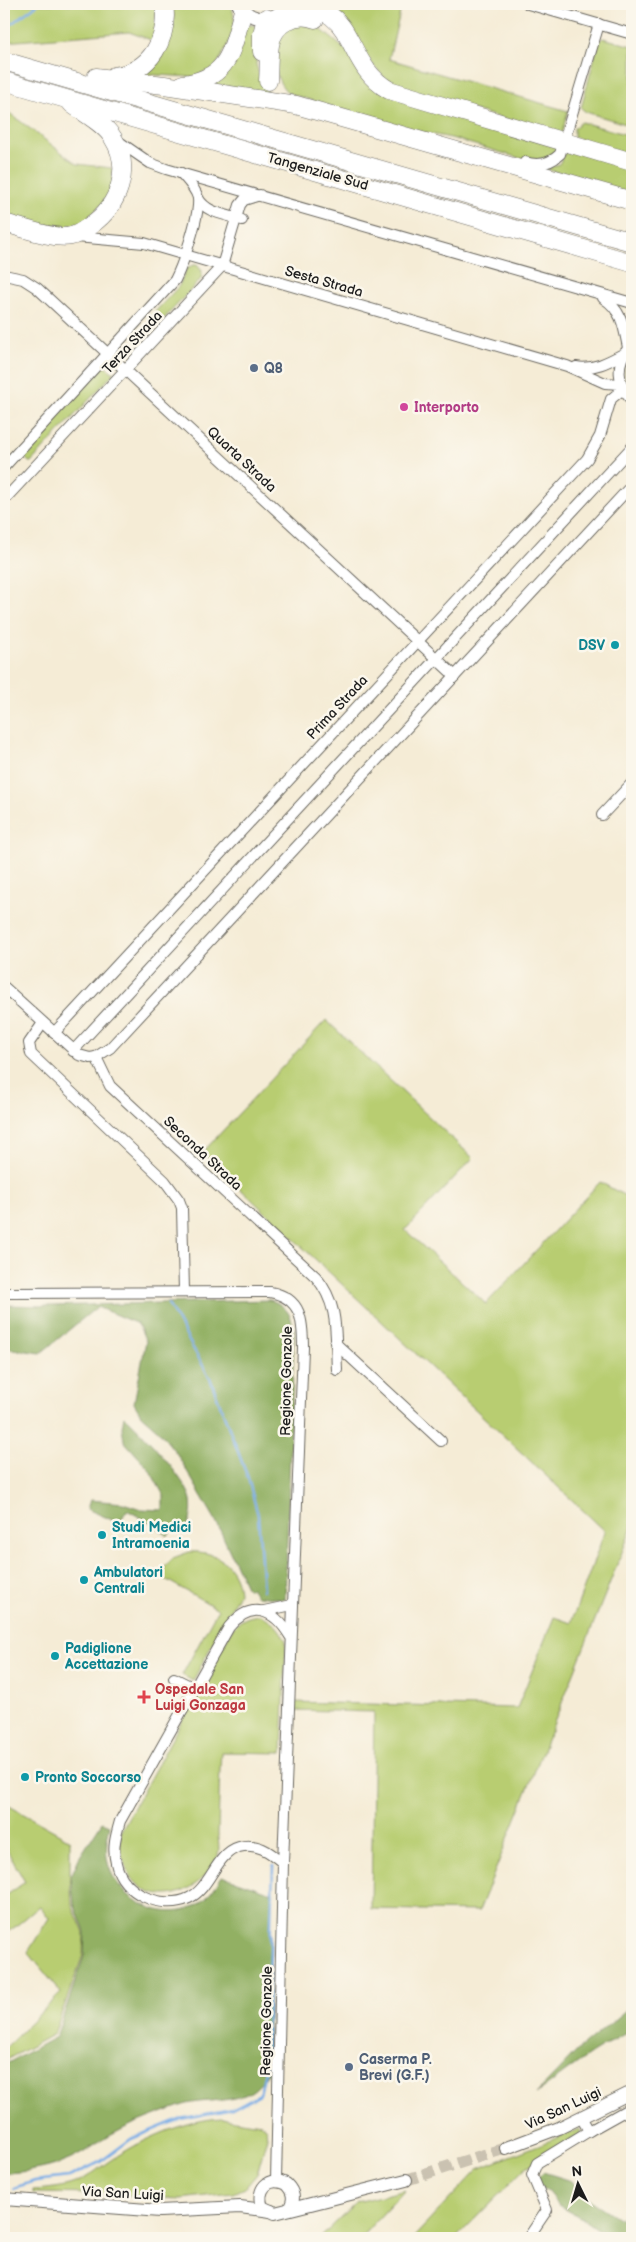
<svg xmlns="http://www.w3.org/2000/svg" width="636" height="2242" font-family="'Balsamiq Sans',sans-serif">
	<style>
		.green { fill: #b8cd71; stroke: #6a7446 }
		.forest { fill: #92b063; stroke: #576640 }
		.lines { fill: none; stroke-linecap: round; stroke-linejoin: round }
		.stream { stroke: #7aade7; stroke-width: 2.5 }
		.tertiary-tunnel { stroke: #cac2b1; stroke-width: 12; stroke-dasharray: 12 6; stroke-linecap: butt }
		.minor-casing { stroke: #68655d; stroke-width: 12 }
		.tertiary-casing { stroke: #68655d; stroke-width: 14 }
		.motorway-casing { stroke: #68655d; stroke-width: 19 }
		.minor { stroke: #fff; stroke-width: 10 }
		.tertiary { stroke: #fff; stroke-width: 12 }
		.motorway { stroke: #fff; stroke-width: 18 }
		.service-dot { fill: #5c6f8a; stroke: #fbf7ec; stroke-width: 2 }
		.hotel-dot { fill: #d1479c; stroke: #fbf7ec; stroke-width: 2 }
		.culture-dot { fill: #0f9aa8; stroke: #fbf7ec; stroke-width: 2 }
		.health-dot { fill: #e0444e; stroke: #fbf7ec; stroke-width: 2 }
		.labels { text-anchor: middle; stroke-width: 5; stroke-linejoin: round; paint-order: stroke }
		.street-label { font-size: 14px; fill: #1c1c1c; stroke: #fbf7ec }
		.service-label { font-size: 14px; font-weight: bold; fill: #4e5e75; stroke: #fbf7ec; text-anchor: start }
		.hotel-label { font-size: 14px; font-weight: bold; fill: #b23c85; stroke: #fbf7ec; text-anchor: start }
		.culture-label { font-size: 14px; font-weight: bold; fill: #0d838f; stroke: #fbf7ec; text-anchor: start }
		.health-label { font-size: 14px; font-weight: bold; fill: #be3a42; stroke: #fbf7ec; text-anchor: start }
	</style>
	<rect width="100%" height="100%" fill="#fbf7ec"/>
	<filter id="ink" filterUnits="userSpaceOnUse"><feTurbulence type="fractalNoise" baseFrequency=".02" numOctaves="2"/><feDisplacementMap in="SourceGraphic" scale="10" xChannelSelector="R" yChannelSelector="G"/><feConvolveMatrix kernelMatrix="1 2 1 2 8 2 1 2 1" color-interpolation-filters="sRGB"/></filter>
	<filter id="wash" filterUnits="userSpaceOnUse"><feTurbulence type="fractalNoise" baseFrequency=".0096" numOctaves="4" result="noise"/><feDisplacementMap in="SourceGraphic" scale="20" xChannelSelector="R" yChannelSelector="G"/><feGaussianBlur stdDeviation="1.12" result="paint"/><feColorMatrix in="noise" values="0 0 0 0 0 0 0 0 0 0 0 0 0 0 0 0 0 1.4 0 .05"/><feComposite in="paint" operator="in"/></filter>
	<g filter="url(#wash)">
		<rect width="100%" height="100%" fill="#f5ecd6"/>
		<!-- green -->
		<g class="green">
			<path d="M4,4H157L154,41L129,32L4,42Z"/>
			<path d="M172,4H230C242,27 226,47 215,68L192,77L139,74C146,68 157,61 162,53C171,40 177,19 172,4Z"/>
			<path d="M318,4H402L389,59L568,111L561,136L391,85Z"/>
			<path d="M291,23L318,27L352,55L360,72L559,146L557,151L549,158L530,161L451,138L395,127L288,93C275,80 275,67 273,49Z"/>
			<path d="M247,24L259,27L256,64L261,80L269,93L212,84Z"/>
			<path d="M603,38L632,46V126L586,112L581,108L599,41Z"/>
			<path d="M4,109L77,164L112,168L114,193L78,227L54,229L4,216Z"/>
			<path d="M581,122L632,136V156L574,137V128Z"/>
			<path d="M568,148L632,167V195L546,169L559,164Z"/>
			<path d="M193,265H197L202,271L201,279L160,323H156L152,319V315L179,286L186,269Z"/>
			<path d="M632,351V391C622,378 624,364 632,351Z"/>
			<path d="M104,366L114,373L31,462H29L23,456V454Z"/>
			<path d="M326,1020L473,1158L405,1230L486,1304L600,1182L629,1198L632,1202V1527L479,1911L371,1909L374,1712L292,1710L293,1702L517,1708L554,1617L571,1623L605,1531L202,1153Z"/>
			<path d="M189,1552C216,1550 237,1565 239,1593L193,1681L182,1675L218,1609L158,1575L173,1558Z"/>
			<path d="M260,1615C274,1621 279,1628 286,1641L282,1753L221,1752C219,1779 219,1806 218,1833C218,1839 220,1850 218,1856C199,1899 142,1914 124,1862C119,1850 119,1841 122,1829L233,1628C241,1619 248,1616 260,1615Z"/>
			<path d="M4,1803L70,1840V1875L72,1905L84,1933L83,1955L54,2034L4,2061V2046L5,2048L61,1993L28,1952L49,1918L40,1906L4,1936V1897L25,1882L4,1845Z"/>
			<path d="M222,2118L261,2124L266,2128L267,2137L257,2174L246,2187L233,2193L180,2199L100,2194L33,2193V2190C47,2189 62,2188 75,2183C90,2177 101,2166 114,2158C146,2138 185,2120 222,2118Z"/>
			<path d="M579,2129L581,2133L525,2168L456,2238H413L478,2169Z"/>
			<path d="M405,2190L360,2238H320L357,2202Z"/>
		</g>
		<!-- forest -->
		<g class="forest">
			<path d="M270,1300C286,1305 293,1316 294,1333L285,1599L257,1596L251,1588L247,1589L215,1519L177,1454L158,1430L141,1415L134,1403L146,1341L138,1324L97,1307L41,1353L4,1348V1305L50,1306Z"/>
			<path d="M124,1416C139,1429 188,1481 191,1500C193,1514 190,1524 181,1535L174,1529L167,1536L154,1525L127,1510L119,1523L87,1509L90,1500L123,1503L141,1509L163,1510V1494L149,1469L124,1441L122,1427Z"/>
			<path d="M102,1822L110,1825C107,1837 105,1850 108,1863C117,1900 167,1926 200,1903C209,1897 216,1886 222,1876L272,1893L268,2072C249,2110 213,2095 180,2106C159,2114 137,2121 117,2132C99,2141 83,2155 64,2162C44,2170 24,2172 4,2173V2065L56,2037L84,1956L85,1932L74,1904L71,1876L79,1858Z"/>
			<path d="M632,2006V2031C596,2047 567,2071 536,2094L578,2050Z"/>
			<path d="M543,2172L572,2181L581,2194L632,2227V2238H611L582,2218L559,2206L548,2192L532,2182Z"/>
		</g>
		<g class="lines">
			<!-- stream -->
			<g class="stream">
				<path d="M4,27H7L38,4"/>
				<path d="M168,1304L210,1378L248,1478L258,1515L263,1590"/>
				<path d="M14,2188L35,2181L69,2177L100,2162L131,2139L180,2119L232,2109L260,2094L266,2066L273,1866"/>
			</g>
		</g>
	</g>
	<g filter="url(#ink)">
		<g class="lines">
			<!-- tertiary-tunnel -->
			<path class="tertiary-tunnel" d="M406,2180L506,2148"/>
			<defs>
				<g id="minor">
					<path d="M528,4L632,34"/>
					<path d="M118,141L150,163L166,169L632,303"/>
					<path d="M525,162C538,166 550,164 560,154L599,24"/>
					<path d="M198,198C207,214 226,214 242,220"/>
					<path d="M76,237L144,243L567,366L605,383L621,384"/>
					<path d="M4,275L23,279L37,288L455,676"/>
					<path d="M603,298C622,310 624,327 628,348"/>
					<path d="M632,345C614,361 617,385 632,401"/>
					<path d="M576,367C593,370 608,362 623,354"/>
					<path d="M4,467L175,280C183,264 200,216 198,198C196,189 187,180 181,173"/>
					<path d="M4,500L222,266L240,205L244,200L260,195"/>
					<path d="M602,815L632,783"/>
					<path d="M4,987L79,1055L90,1058L96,1057L110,1086L316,1277C340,1306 335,1334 337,1370"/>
					<path d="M43,1023L29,1043L31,1054L165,1181L179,1200L182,1208L184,1291"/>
					<path d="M54,1033L587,459L600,436L611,399L623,389"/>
					<path d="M73,1051L632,447"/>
					<path d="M96,1057L110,1048L632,485"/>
					<path d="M4,1293L270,1292C302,1298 303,1321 303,1348L283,1863L276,2181"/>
					<path d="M335,1343L441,1441"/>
					<path d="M264,1611L292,1605"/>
					<path d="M174,1678L196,1689"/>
					<path d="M283,1863C270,1852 257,1842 239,1847C215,1854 211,1888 189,1898C161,1911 122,1893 116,1863C112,1848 116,1835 120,1821L229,1627C251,1600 274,1609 290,1636"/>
					<path d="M589,2131L632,2107"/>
					<path d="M528,2238L547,2210L532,2175L537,2163L589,2131L581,2117"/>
				</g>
				<g id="tertiary">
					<path d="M238,4C250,21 274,25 286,4"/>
					<path d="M506,2148L559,2128L632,2092"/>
					<path d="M4,2199L160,2211L240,2207L271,2211"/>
					<path d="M289,2209C295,2200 294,2192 286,2184C268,2175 256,2190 262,2207L275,2213L406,2180"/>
				</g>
				<g id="motorway">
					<path d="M284,6C361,0 340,62 389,90L632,162"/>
					<path d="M262,52V34L266,18"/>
					<path d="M4,61L632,242"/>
					<path d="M114,76C151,72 169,38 164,4"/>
					<path d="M96,77L164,85L296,105L632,201"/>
					<path d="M4,81L632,263"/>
					<path d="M268,81C269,70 268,57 270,45C273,24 296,11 315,19"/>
					<path d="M183,84C230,78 231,51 243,11"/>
					<path d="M4,223C21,227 54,240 71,236C78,235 85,229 91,225C118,206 133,169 113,138C105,124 85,114 72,104"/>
				</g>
			</defs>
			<!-- minor casing -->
			<use href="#minor" class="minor-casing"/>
			<!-- tertiary casing -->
			<use href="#tertiary" class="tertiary-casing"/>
			<!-- motorway casing -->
			<use href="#motorway" class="motorway-casing"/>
			<!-- minor -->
			<use href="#minor" class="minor"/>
			<!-- tertiary -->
			<use href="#tertiary" class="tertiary"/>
			<!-- motorway -->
			<use href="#motorway" class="motorway"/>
		</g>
	</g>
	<!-- markers -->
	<g class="service-dot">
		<circle cx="254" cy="368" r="5"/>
		<circle cx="349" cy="2067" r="5"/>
	</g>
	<circle class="hotel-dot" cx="404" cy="407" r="5"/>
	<g class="culture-dot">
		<circle cx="615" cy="645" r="5"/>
		<circle cx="102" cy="1535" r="5"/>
		<circle cx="84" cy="1580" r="5"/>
		<circle cx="55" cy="1656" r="5"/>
		<circle cx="25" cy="1777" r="5"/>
	</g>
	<path class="health-dot" d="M141.5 1689.5h5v5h5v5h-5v5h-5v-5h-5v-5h5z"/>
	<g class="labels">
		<!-- street labels -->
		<g class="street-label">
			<text transform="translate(318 171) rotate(16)" y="5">Tangenziale Sud</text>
			<text transform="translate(324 281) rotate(16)" y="5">Sesta Strada</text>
			<text transform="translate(132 342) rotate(-47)" y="5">Terza Strada</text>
			<text transform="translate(242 459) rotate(43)" y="5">Quarta Strada</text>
			<text transform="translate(337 707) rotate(-47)" y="5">Prima Strada</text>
			<text transform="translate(203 1153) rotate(43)" y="5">Seconda Strada</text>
			<text transform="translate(286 1381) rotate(-89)" y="5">Regione Gonzole</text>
			<text transform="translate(266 2021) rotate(-89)" y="5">Regione Gonzole</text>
			<text transform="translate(563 2108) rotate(-25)" y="5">Via San Luigi</text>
			<text transform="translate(123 2193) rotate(3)" y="5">Via San Luigi</text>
		</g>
		<!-- service labels -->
		<g class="service-label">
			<text x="264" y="373">Q8</text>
			<text x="359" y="2064">Caserma P.<tspan x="359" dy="16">Brevi (G.F.)</tspan></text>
		</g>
		<!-- hotel labels -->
		<g class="hotel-label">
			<text x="414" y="412">Interporto</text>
		</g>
		<!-- culture labels -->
		<g class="culture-label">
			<text x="605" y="650" text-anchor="end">DSV</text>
			<text x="112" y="1532">Studi Medici<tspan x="112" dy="16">Intramoenia</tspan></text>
			<text x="94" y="1577">Ambulatori<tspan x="94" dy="16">Centrali</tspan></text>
			<text x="65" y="1653">Padiglione<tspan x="65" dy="16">Accettazione</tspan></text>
			<text x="35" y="1782">Pronto Soccorso</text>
		</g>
		<!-- health labels -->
		<g class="health-label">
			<text x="155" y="1694">Ospedale San<tspan x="155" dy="16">Luigi Gonzaga</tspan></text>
		</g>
	</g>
	<!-- margin -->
	<rect width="636" height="2242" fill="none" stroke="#fbf7ec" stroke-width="20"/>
	<!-- north arrow -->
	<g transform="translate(578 2184) rotate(355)" stroke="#fbf7ec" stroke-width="4" paint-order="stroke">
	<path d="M0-4L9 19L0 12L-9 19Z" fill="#1c1c1c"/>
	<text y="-8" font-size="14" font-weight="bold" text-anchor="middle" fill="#1c1c1c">N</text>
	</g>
</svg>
